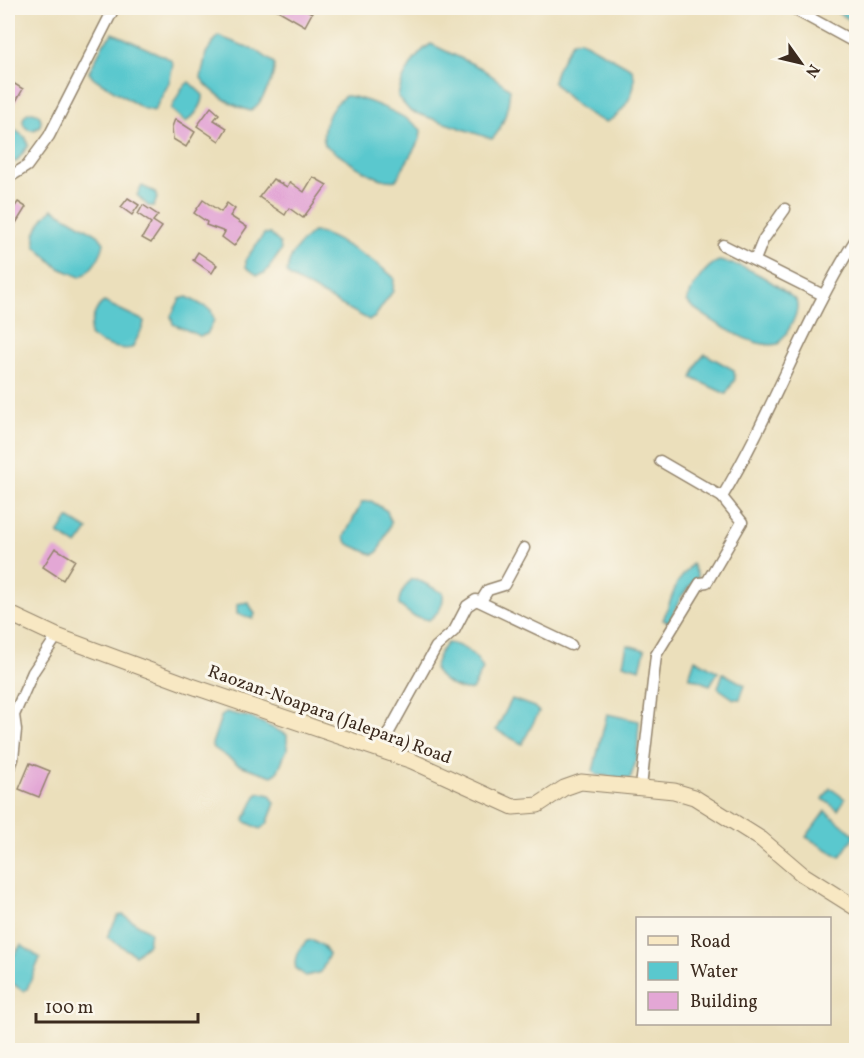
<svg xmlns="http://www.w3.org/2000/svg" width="864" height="1058" font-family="Vollkorn,serif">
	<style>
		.water { fill: #5ac8ce; stroke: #4a7976; stroke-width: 1.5 }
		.building { fill: #e3a7d5 }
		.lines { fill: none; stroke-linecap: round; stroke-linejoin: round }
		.minor-casing { stroke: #93846c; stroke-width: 13 }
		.secondary-casing { stroke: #93846c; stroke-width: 17 }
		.minor { stroke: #fff; stroke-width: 10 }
		.secondary { stroke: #f8e8c3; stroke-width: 15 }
		.labels { text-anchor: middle; stroke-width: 6; stroke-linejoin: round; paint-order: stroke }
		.street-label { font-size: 18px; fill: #3b2a1e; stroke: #fbf7ec }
	</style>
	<rect width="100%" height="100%" fill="#fbf7ec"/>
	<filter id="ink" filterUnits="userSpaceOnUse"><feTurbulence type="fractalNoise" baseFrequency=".0167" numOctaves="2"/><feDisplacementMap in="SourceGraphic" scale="12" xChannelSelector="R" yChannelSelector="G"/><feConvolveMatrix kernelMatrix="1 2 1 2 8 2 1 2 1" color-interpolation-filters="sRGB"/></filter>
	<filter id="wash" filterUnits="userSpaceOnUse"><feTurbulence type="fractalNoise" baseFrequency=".008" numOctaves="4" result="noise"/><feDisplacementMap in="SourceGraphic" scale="24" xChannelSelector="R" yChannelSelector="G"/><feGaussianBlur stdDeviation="1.35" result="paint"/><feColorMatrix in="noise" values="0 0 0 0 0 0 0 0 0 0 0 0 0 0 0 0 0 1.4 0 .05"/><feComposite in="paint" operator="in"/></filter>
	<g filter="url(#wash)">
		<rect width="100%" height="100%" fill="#ebdfbb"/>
		<!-- water -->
		<g class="water">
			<path d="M829,8H856V23Z"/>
			<path d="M113,33L170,59L173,64L169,83L154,111L142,108L92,77L89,72L104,43Z"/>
			<path d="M218,36L257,51L274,63C276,76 262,103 251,111C233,106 211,93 201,78L206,53Z"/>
			<path d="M580,40L632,69C640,88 624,114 606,122C585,115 567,98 553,82L556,71L572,42Z"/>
			<path d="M431,44L481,68L510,89C509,104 504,128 492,139L410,111L398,97C400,80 416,52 431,44Z"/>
			<path d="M189,82L203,95C204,105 193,118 185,122L171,109L182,88Z"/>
			<path d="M345,96C364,97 408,116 421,130L420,139L396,180C378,185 341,156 325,145C319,128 331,106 345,96Z"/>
			<circle cx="32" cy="121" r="9"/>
			<path d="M8,125L26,138L28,146L16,162L8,159Z"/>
			<path d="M142,186L155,192L157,198L154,206H148L137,195Z"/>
			<path d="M53,209L98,235L104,243C102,255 91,272 80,277L59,268L36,247C31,234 42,217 53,209Z"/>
			<path d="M313,232C329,232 381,265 394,278L393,291L374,318L369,320L290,277L287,272C289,256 300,242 313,232Z"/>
			<path d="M264,234H270L280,243L281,251L265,273L257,275L246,267V259Z"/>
			<path d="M719,261C749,265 773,282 796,300C801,312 787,334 778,344C753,350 711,320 691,306L687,301C691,288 706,265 719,261Z"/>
			<path d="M187,297L211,310L214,320L207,334L200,336L173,324L171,316L180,299Z"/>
			<path d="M104,302L144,321L143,327L132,348C120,351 99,344 90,335C90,325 95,307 104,302Z"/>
			<path d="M705,354L734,370L735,379L726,394L692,378L698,362Z"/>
			<path d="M371,501L387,511L391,523L379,550L374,555L348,544L344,537L362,502Z"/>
			<path d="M68,518L88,530L77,545L58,534Z"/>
			<path d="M692,564L698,576L681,597L669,622L663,620L677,583Z"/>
			<path d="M416,579L443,593C444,606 439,612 429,620L413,616L399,605C398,596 405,587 410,580Z"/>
			<path d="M248,602L255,614L253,619L237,614V604Z"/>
			<path d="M447,643C462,644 478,656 483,669L472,690C458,691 439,681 434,668L440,652Z"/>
			<path d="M627,645L645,650L640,669L623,664Z"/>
			<path d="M695,659L718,672L710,685L689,677Z"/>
			<path d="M723,673L745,685L740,699H734L718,688Z"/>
			<path d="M512,699L534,707L539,712L522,744L496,730Z"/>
			<path d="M226,712L252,718L287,735V749L277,773L272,776L239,765L214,748L212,744L221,717Z"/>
			<path d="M607,714L639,721L637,758L630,779L597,775L593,771Z"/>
			<path d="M830,788L845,799L838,810L823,799Z"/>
			<path d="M261,793L270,795L275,803L267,824L260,829L244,821L257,794Z"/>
			<path d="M825,811L855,835L840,857L806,837Z"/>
			<path d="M123,915L150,932L148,944L135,955L107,937L118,916Z"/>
			<path d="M313,940L323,946L329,954L321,972L306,976L296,969C293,957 299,949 307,941Z"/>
			<path d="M21,945L40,958L27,989L23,991L8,980V963Z"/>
		</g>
		<g id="blocks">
			<!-- building -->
			<g class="building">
				<path d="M274,8H303L312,13L305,26Z"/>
				<path d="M8,80L23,89L15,103L8,98Z"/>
				<path d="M211,107L219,114L214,120L227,128L219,141L197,126Z"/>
				<path d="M175,119L195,132L186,147L173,139L172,127Z"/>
				<path d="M313,177L327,185L303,218L289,208L285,215L259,197L273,179L287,187L290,182L304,192Z"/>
				<path d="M128,198L139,205L132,215L121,207Z"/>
				<path d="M203,200L221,212L227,203L235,209L230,216L247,227L234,246L222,237L225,232L206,225L207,222L194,213Z"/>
				<path d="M18,202L26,207L8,236V217Z"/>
				<path d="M143,205L158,215L153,221L162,227L151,243L142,238L151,223L138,214Z"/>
				<path d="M198,252L217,265L212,273L193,260Z"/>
				<path d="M55,548L75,560L63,580L43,567Z"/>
				<path d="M30,763L50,771L39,797L19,789Z"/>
			</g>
		</g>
	</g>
	<g filter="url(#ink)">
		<use href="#blocks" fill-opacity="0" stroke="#93846c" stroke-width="1.5"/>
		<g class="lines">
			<defs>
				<g id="minor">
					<path d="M792,8L856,43"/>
					<path d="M8,178L27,166L49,136L114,8"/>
					<path d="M723,245L823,295"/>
					<path d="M755,260L763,240L785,209"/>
					<path d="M660,461L722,497"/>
					<path d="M481,601L488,590L504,585L524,548"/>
					<path d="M379,750L436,647L454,631L467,606L476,600L571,645"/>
					<path d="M8,774L13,759L16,730L14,715L33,672L57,636"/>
					<path d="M641,787L656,655L700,583L707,582L742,522L722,497C772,414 804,321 856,239"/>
					<path d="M852,1050L856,1046"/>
				</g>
				<path id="secondary" d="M8,613L57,636L189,685L412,761L513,807L538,805L564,788L581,782L674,791L694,797L761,839L802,874L856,908"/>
			</defs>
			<!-- minor casing -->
			<use href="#minor" class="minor-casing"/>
			<!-- secondary casing -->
			<use href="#secondary" class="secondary-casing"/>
			<!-- minor -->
			<use href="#minor" class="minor"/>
			<!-- secondary -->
			<use href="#secondary" class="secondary"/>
		</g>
	</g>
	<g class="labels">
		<!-- street labels -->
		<g class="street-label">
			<text transform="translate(330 714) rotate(20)" y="6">Raozan-Noapara (Jalepara) Road</text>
		</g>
	</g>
	<!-- margin -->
	<rect width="864" height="1058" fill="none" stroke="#fbf7ec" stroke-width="30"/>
	<!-- legend -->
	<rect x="636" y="917" width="195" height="108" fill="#fbf7ec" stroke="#aea59a" stroke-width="1.5"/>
	<rect x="648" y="936" width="30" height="9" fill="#f8e8c3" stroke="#aea59a" stroke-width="1.5"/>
	<text x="690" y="947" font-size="18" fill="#3b2a1e">Road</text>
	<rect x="648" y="962" width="30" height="18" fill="#5ac8ce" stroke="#aea59a" stroke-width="1.5"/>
	<text x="690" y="977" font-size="18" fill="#3b2a1e">Water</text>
	<rect x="648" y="992" width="30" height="18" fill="#e3a7d5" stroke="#aea59a" stroke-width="1.5"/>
	<text x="690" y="1007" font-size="18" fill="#3b2a1e">Building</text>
	<!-- north arrow -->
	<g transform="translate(801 63) rotate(124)" stroke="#fbf7ec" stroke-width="4.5" paint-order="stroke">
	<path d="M0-4.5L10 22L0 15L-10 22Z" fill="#3b2a1e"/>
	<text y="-9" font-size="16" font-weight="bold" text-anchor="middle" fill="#3b2a1e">N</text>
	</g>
	<!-- scale -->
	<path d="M36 1013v9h162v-9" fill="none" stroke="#3b2a1e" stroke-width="3"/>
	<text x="45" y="1013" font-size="18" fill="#3b2a1e" stroke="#fbf7ec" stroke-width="4.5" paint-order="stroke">100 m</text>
</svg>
